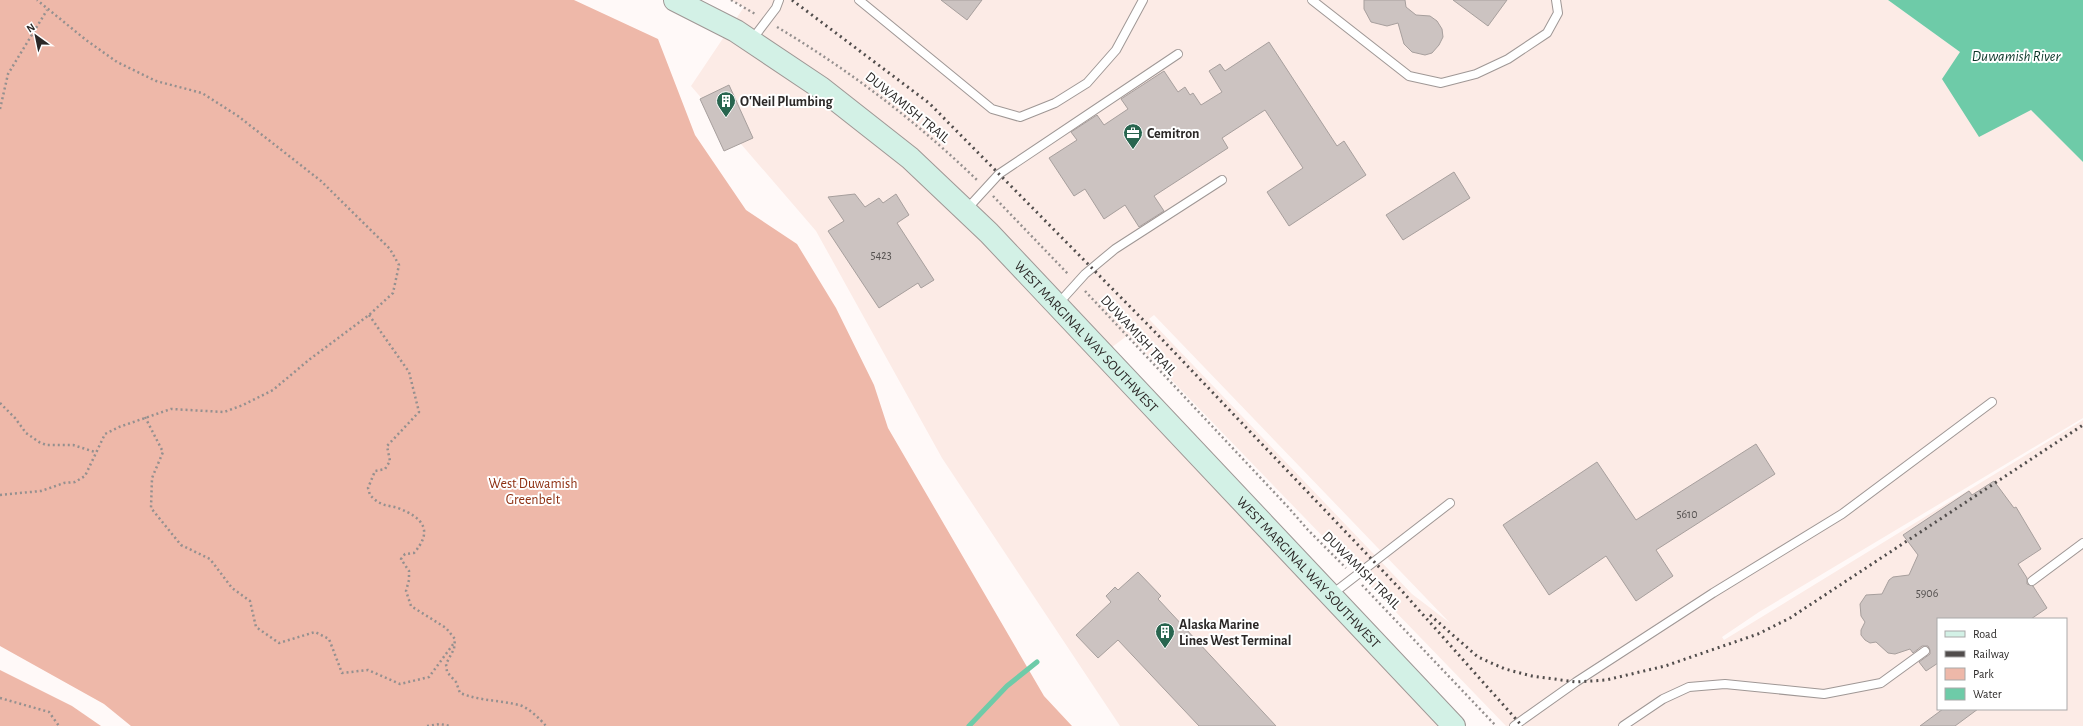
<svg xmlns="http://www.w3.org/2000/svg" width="2083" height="726" font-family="'Alegreya Sans',sans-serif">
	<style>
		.built { fill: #fcebe6; fill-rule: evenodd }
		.green { fill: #eeb8a9 }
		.water { fill: #6ecba8 }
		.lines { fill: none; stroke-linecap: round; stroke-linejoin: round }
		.stream { stroke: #6ecba8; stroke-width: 5 }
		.building { fill: #ccc3c1; stroke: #a79f9d }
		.service-casing { stroke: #9f9795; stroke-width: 10 }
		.secondary-casing { stroke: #9f9795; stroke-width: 24 }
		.path { stroke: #95908f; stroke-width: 2.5; stroke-dasharray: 2 3; stroke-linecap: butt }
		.service { stroke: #fff; stroke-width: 8 }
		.secondary { stroke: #d3f1e6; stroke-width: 22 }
		.rail { stroke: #514d4c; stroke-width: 3; stroke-dasharray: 2 4; stroke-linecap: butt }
		.labels { text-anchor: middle; stroke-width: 4; stroke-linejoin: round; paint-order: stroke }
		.number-label { font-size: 12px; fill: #534f4e }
		.poi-label { font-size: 14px; font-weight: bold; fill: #2b2827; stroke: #fff; text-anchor: start }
		.street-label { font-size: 14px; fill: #2b2827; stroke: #fff }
		.park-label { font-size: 14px; fill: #8d2f11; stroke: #fff }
		.water-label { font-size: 15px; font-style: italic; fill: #0b3628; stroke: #fff }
	</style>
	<rect width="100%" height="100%" fill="#fff9f8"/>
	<!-- built -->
	<path class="built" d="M731,0H1888L1960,52L2031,110L2083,162V418L1759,612L1722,637L1724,640L2083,420V726H1506L1128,335L1095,360L1458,726H1120L942,458L816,231L691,86L744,7ZM1154,315L1450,623L1412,594L1149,319ZM1938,619H2066V709H1938Z"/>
	<!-- green -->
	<g class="green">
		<path d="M0,0H574L658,39L695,135L746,210L797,244L836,308L874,385L888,428L1044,696L1072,726H131L104,704L0,646Z"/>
		<path d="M0,670L72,706L101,726H0Z"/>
	</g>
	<!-- water -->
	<path class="water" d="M1888,0H2083V162L2031,110L1979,137L1942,79L1960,52Z"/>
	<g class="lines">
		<!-- stream -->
		<path class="stream" d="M969,726L1007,686L1037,662"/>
	</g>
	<!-- building -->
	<g class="building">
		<path d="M941,0H982L967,20Z"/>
		<path d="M1364,0H1405L1406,7L1416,15L1430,16L1437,21L1442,29L1443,37L1439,45L1432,53L1425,55L1412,52L1404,44L1398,23L1387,26L1371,22L1364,9Z"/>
		<path d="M1453,0H1507L1488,26Z"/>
		<path d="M1269,42L1337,146L1344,141L1366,175L1289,226L1267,192L1303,168L1265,110L1222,138L1228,148L1154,196L1164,211L1139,227L1125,205L1104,219L1085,189L1074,196L1049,158L1077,140L1071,132L1097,115L1104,125L1128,109L1121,99L1164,71L1178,92L1185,87L1190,95L1193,93L1201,105L1222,92L1209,71L1220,64L1225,71Z"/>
		<path d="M729,85L753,138L724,151L700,99Z"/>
		<path d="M1454,172L1470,198L1403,240L1386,215Z"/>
		<path d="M855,194L865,207L879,198L883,203L896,194L909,215L897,223L934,280L921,288L918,283L879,308L828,231L844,221L828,197Z"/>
		<path d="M1756,444L1775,474L1656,550L1673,576L1636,601L1606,556L1549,595L1503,525L1597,462L1636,520Z"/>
		<path d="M1994,481L2014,508L2016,507L2041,549L2018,564L2027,578V584L2033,586L2047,608L2031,619H1938V663L1926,671L1919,662L1930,654V650L1928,646H1922L1913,653L1910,649L1895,654L1888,653L1876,642L1870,643L1865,640L1861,635V630L1865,622L1861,616L1860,604L1866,595L1882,594L1889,580L1893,577L1909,575L1918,555L1903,535L1969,491L1972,495Z"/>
		<path d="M1138,572L1161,596L1158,599L1276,726H1199L1118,640L1098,658L1076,635L1111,602L1106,596L1115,587L1118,590Z"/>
		<path d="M1943,709H1978L1955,726H1920Z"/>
	</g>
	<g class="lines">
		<defs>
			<g id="service">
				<path d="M859,0L992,109L1020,117L1055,103L1087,83L1116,50L1143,0"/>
				<path d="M1312,0L1409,76L1441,83L1476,74L1508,59L1547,33L1558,13L1556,0"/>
				<path d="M751,41L776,8L779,0"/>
				<path d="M966,210L999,174L1178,54"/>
				<path d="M1057,305L1085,274L1115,249L1222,180"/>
				<path d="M2032,581L2083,543"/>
				<path d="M1331,595L1450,503"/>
				<path d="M1514,726L1576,682L1713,593L1842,514L1992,402"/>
				<path d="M1623,726L1663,699L1689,687L1725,684L1824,694L1881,683L1925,651"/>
			</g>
			<g id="secondary">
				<path id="s1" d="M675,0L736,31L821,88L910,158L989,233L1454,726"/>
			</g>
		</defs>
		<!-- service casing -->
		<use href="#service" class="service-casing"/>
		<!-- secondary casing -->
		<use href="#secondary" class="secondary-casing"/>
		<!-- path -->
		<g class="path">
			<path d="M731,0L757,15"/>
			<path d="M777,27C849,70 916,121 977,180"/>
			<path d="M0,109L8,74L47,10"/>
			<path d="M993,196L1069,275"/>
			<path d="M1085,291L1288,507L1308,530L1346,568"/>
			<path d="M369,315L409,372L419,412L387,446L390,461L385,469L375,471L368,488L370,495C373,498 376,501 380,503C385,506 392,506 398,508C424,518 433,531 414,553L405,554L401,559L409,571V580L406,591L411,606L446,628L455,639L454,649L446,664L447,672L456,682L460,693C480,701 499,700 519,705C528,707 540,719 546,726"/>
			<path d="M0,403L15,418L26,433L39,442L46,445H73L95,452"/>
			<path d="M145,417L163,452L152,478L151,508L181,545L210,559L232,588L250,601L256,627L279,643L315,632L329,639L342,673L368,670L400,684L429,677L454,643"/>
			<path d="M0,495L41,491L64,483L75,482L85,476L105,434L119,427L171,409L224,412L243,405L273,390L310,359L369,315L393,293L399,265L390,249L321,181L238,116L202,93L156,81L117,62L86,40L37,0"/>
			<path d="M1362,585L1496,726"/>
			<path d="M0,698L49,712L59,726"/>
			<path d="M427,726L440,724L450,726"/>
		</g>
		<!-- service -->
		<use href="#service" class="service"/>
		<!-- secondary -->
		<use href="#secondary" class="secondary"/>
		<!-- rail -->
		<g class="rail">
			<path d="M792,0L929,103L1155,332L1402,591L1522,726"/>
			<path d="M1430,615L1478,657L1505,669L1532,676L1576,682L1606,680L1665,666L1758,634L1790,618L2083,425"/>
		</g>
	</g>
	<!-- icons -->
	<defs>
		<symbol id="building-pin" viewBox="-11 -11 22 30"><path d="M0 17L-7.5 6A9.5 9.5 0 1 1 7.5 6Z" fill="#28654f" stroke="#fff"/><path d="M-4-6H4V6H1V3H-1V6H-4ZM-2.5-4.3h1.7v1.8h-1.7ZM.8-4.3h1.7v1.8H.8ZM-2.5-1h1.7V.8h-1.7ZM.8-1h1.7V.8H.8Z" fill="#fff"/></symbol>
		<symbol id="office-pin" viewBox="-11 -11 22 30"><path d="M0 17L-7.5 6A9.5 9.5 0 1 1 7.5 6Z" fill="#28654f" stroke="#fff"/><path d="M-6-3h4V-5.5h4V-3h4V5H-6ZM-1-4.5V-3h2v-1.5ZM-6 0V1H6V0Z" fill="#fff"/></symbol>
	</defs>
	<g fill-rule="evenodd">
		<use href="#building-pin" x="715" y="90" width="22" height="30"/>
		<use href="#office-pin" x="1122" y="122" width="22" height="30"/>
		<use href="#building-pin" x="1154" y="621" width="22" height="30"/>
	</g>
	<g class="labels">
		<!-- number labels -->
		<g class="number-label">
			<text x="881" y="259">5423</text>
			<text x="1687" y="518">5610</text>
			<text x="1927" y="597">5906</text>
		</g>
		<!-- poi labels -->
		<g class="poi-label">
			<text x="740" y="106">O'Neil Plumbing</text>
			<text x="1147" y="138">Cemitron</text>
			<text x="1179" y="629">Alaska Marine<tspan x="1179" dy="16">Lines West Terminal</tspan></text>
		</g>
		<!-- street labels -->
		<g class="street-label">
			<text transform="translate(908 107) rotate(39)" y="5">DUWAMISH TRAIL</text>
			<text transform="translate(1139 335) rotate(47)" y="5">DUWAMISH TRAIL</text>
			<text dy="5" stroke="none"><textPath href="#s1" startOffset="535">WEST MARGINAL WAY SOUTHWEST</textPath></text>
			<text transform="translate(1362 570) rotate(45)" y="5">DUWAMISH TRAIL</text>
			<text dy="5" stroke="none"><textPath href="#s1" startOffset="859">WEST MARGINAL WAY SOUTHWEST</textPath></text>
		</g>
		<!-- park labels -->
		<g class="park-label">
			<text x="533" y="488">West Duwamish<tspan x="533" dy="16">Greenbelt</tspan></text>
		</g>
		<!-- water labels -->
		<g class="water-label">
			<text x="2016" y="61">Duwamish River</text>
		</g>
	</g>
	<!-- legend -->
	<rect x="1937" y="618" width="130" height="92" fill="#ffffff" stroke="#aaa9a9"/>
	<rect x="1945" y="631" width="20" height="6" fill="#d3f1e6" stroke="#aaa9a9"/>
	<text x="1973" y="638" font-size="12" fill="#2b2827">Road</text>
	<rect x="1945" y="651" width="20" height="6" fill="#514d4c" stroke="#aaa9a9"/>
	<text x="1973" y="658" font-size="12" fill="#2b2827">Railway</text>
	<rect x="1945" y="668" width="20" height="12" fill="#eeb8a9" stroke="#aaa9a9"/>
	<text x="1973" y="678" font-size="12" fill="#2b2827">Park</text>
	<rect x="1945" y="688" width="20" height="12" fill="#6ecba8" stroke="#aaa9a9"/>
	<text x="1973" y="698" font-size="12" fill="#2b2827">Water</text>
	<!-- north arrow -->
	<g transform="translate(36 36) rotate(327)" stroke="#ffffff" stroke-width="3" paint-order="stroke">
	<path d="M0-3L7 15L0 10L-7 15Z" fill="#2b2827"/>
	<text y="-6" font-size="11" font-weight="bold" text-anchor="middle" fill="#2b2827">N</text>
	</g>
</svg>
